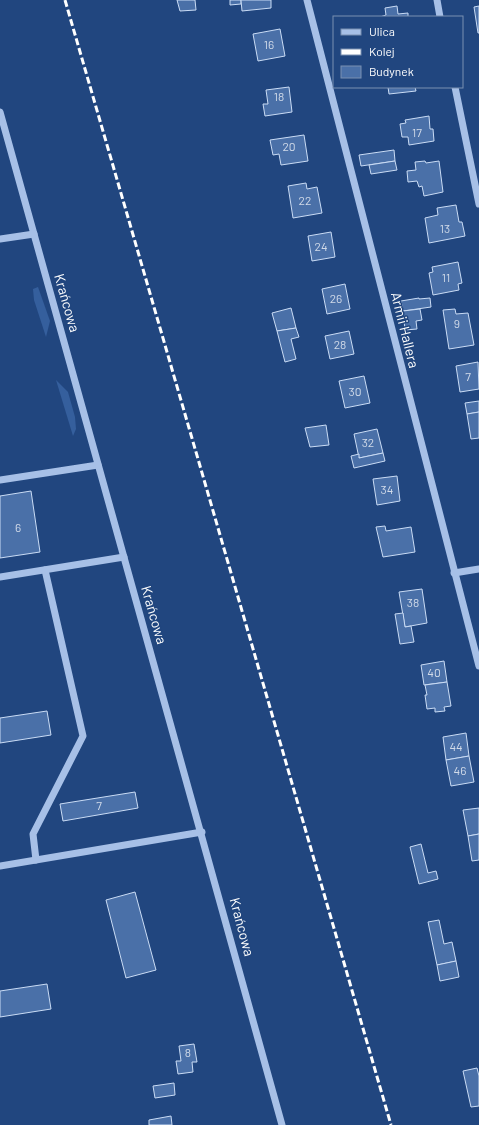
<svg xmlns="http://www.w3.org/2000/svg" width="479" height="1125" font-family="Barlow,sans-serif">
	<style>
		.green { fill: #355f9d }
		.building { fill: #4a70a8; stroke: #cadcf5 }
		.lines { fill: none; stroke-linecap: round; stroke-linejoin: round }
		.minor { stroke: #a7c0e7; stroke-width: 7 }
		.rail { stroke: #fff; stroke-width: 3; stroke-dasharray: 7 3; stroke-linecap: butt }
		.labels { text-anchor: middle; stroke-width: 3; stroke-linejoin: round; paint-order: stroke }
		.number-label { font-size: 12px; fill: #d2dbe9 }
		.street-label { font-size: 14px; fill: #fff; stroke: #21467f }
	</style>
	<rect width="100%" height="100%" fill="#21467f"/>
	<!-- green -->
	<g class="green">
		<path d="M38,287L50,321L46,337L34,300L33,289Z"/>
		<path d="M56,380L68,392L75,417L76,429L73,436Z"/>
	</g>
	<!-- building -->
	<g class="building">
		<path d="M177,0H195L196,10L180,11Z"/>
		<path d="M230,0H241V4L230,5Z"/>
		<path d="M241,0H271V8L242,11Z"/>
		<path d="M397,6L398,14L408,13V17H380L386,15L385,8Z"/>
		<path d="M479,6V33H478L474,7Z"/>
		<path d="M280,29L285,56L258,61L253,34Z"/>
		<path d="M289,87L292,112L265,116L263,104H268L266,90Z"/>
		<path d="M388,87H415L416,91L389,94Z"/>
		<path d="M429,116L430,129H433L434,141L409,145L408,137H402L400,124L406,123L405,120Z"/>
		<path d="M304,135L308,161L281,165L279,154L273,155L270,140Z"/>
		<path d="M394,150L395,161L361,166L359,155Z"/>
		<path d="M395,161L397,170L371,174L369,165Z"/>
		<path d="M425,161L426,163L439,161L443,192L424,196L422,186L419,187L417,181L408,182L407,171L416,170L415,162Z"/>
		<path d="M306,183L307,189L317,187L322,213L293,218L288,186Z"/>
		<path d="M456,205L459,222H462L465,236L429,243L425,218L438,215L437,208Z"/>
		<path d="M331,232L335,257L312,261L308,236Z"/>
		<path d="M458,262L462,283L458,284L459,290L433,295L429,273L433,272L432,267Z"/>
		<path d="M345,284L350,309L327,314L322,289Z"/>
		<path d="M419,298V299L430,298L431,307L403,311L401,301Z"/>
		<path d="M291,308L296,328L277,331L272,313Z"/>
		<path d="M420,309L422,320L416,321L417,329L405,330L403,311Z"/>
		<path d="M455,309L456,314L468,313L474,345L449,349L443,310Z"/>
		<path d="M296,328L299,337L291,339L296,359L285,362L277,331Z"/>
		<path d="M349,331L354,354L330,359L325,336Z"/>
		<path d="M478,362L479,389L460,392L456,366Z"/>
		<path d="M364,376L370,403L345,408L339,381Z"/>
		<path d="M479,401V412L467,414L465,403Z"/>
		<path d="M479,412V438L471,439L467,414Z"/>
		<path d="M326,425L329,445L310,447L305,428Z"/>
		<path d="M377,429L383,453L359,458L354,434Z"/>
		<path d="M383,453L385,461L354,468L351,456L359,454V458Z"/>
		<path d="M397,476L400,501L377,505L373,479Z"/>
		<path d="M31,491L40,552L0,558V496Z"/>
		<path d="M385,526L386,531L411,527L415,552L383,557L376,527Z"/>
		<path d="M422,589L427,623L405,627L399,592Z"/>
		<path d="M403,613L405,627L411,626L414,642L400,644L395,614Z"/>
		<path d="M444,661L447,682L424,685L421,665Z"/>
		<path d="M447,682L451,706L444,707L445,711L435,712V708L427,709L425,695H427L425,685Z"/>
		<path d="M47,711L51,735L0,743V718Z"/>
		<path d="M466,733L469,756L446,760L443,737Z"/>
		<path d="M469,756L474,782L451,786L446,760Z"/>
		<path d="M135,792L138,808L63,821L60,804Z"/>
		<path d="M479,808V834L468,836L463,810Z"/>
		<path d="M479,834V860L472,861L468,836Z"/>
		<path d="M421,844L428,873L436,871L438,879L419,884L410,847Z"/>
		<path d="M135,892L156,970L126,978L106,900Z"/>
		<path d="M439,920L444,944L452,942L456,961L437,965L428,922Z"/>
		<path d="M456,961L459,977L440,981L437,965Z"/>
		<path d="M47,984L51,1009L0,1017V991Z"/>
		<path d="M194,1044L197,1062H192L193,1072L178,1074L176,1061H181L179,1046Z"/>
		<path d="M477,1068L479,1076V1106L471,1107L463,1071Z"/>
		<path d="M174,1083L175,1095L155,1098L153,1086Z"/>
		<path d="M171,1116L172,1125H149V1120Z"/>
	</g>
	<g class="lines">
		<!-- minor -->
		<g class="minor">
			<path d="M307,0L479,666"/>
			<path d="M437,0L440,17"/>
			<path d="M455,87L479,204"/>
			<path d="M0,112C94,450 190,787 282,1125"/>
			<path d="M0,239L34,234"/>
			<path d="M0,480L98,465"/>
			<path d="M454,573L479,569"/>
			<path d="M0,577L124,557"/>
			<path d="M36,860L33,834L83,736L45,570"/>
			<path d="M0,866L202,832"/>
		</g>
		<!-- rail -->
		<path class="rail" d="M65,0L391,1125"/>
	</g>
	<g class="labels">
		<!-- number labels -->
		<g class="number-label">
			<text x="269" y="49">16</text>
			<text x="279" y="101">18</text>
			<text x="417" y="137">17</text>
			<text x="289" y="151">20</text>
			<text x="305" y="205">22</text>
			<text x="445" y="233">13</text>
			<text x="321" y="251">24</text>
			<text x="446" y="282">11</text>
			<text x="336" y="303">26</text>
			<text x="457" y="328">9</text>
			<text x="340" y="349">28</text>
			<text x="468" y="381">7</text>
			<text x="355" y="396">30</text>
			<text x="368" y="447">32</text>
			<text x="387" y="494">34</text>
			<text x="18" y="532">6</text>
			<text x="413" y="607">38</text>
			<text x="434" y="677">40</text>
			<text x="456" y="751">44</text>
			<text x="460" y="775">46</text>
			<text x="99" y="810">7</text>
			<text x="188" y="1057">8</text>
		</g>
		<!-- street labels -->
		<g class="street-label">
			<text transform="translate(67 303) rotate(74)" y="5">Krańcowa</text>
			<text transform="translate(405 330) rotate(76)" y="5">Armii Hallera</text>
			<text transform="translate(154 615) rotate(74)" y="5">Krańcowa</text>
			<text transform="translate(242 927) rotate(75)" y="5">Krańcowa</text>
		</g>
	</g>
	<!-- legend -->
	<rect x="333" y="16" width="130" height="72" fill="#21467f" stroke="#7a90b2"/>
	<rect x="341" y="29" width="20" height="6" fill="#a7c0e7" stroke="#7a90b2"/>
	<text x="369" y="36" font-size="12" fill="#ffffff">Ulica</text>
	<rect x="341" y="49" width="20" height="6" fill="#ffffff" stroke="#7a90b2"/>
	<text x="369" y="56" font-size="12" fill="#ffffff">Kolej</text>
	<rect x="341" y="66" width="20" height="12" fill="#4a70a8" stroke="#7a90b2"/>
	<text x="369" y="76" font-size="12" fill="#ffffff">Budynek</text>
</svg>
